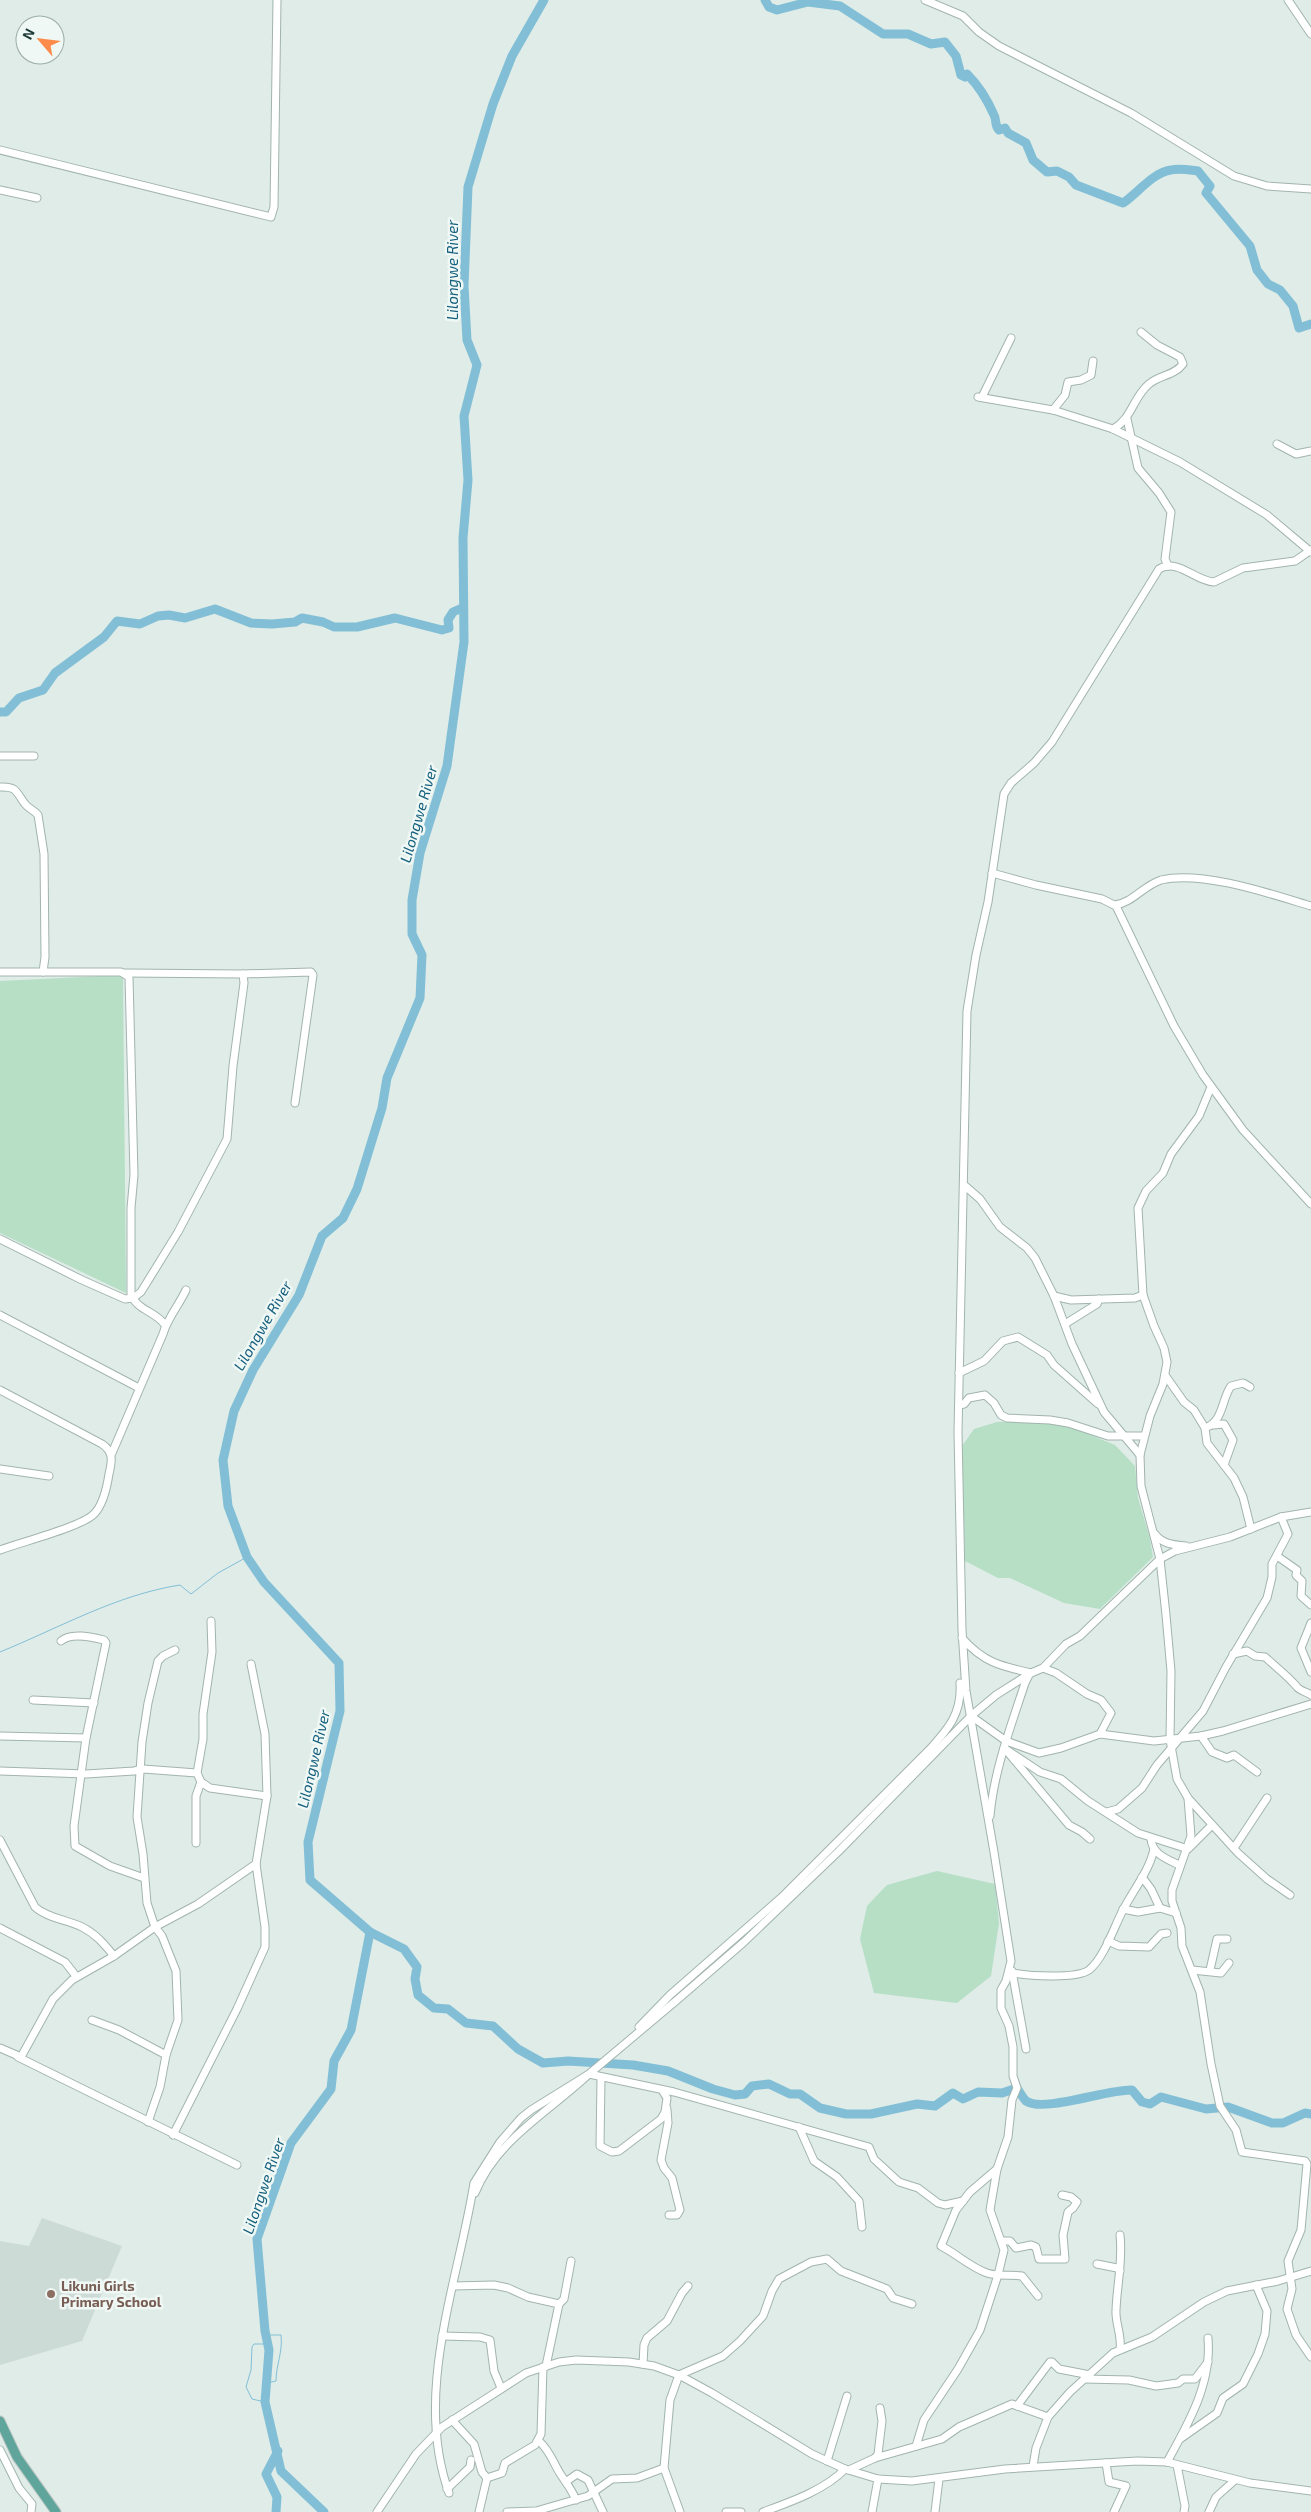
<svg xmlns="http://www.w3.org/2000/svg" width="1311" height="2512" font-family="'Exo 2',sans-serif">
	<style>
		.built { fill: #cddbd7 }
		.green { fill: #b6dfc6 }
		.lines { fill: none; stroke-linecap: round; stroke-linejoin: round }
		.stream { stroke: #82bfd6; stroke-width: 1 }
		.river { stroke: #82bfd6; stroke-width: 9 }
		.minor-casing { stroke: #a2b4af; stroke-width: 9 }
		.major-casing { stroke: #c0c9c7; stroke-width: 11 }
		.minor { stroke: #fff; stroke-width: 7 }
		.major { stroke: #60a59b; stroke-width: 9 }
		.education-dot { fill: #8d6e63; stroke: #f0f8f5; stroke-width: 2 }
		.labels { text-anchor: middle; stroke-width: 5; stroke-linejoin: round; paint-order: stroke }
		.education-label { font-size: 14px; font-weight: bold; fill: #785e54; stroke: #f0f8f5; text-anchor: start }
		.water-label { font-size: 15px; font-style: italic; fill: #145f7d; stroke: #f0f8f5 }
	</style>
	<rect width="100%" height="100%" fill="#dfece7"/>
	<!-- built -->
	<path class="built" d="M42,2218L122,2246L82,2341L0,2365V2241L29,2246Z"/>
	<!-- green -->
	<g class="green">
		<path d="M123,975L126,1293L0,1233V981Z"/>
		<path d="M1030,1421L1050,1422L1069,1426L1115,1445L1135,1466L1138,1498L1150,1539L1153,1557L1100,1609L1064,1603L1010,1578H998L965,1561L962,1446L974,1429L997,1422Z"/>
		<path d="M937,1871L995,1884L999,1923L991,1976L957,2003L874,1993L860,1939L867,1906L887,1885Z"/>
	</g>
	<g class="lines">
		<!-- stream -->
		<g class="stream">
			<path d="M0,1652C59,1628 116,1595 180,1585L191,1594L218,1573L247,1557"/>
			<path d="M266,2335H281C283,2352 276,2365 276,2381L267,2383"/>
			<path d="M265,2402L252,2399L246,2387L251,2370L252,2347L254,2344H267"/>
		</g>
		<!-- river -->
		<g class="river">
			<path d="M765,0L769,7L777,10L808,2L840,6L883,34H908L931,44L945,42L956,56L961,75L965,77L967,74C979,86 987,99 994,115C997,120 994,125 999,130L1005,128L1008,133L1026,143L1033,160L1047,172L1057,171L1069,177L1076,185L1123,203C1138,193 1152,173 1171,170C1179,168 1190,170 1198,171L1210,186L1206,193L1250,246L1257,270L1268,284L1280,290L1293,306L1299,328L1311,324"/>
			<path d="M0,712H6L19,698L43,690L55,673L104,637L117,621L140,624L158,616L169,615L185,618L215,609L251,623L272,624L295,622L302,618L323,622L334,627H357L395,618L442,630L449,628L448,620L453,612L462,608"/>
			<path d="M370,1932L404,1949L417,1967L415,1979L418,1995L434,2008L448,2009L466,2023L493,2026L518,2049L543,2063L568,2061L633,2065L668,2071L713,2089L735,2095L745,2094L752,2086L769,2084L790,2094H800L820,2108L846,2114H871L917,2104L935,2106L953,2093L963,2099L978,2092L1002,2093L1017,2088C1019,2091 1023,2098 1026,2101C1043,2113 1108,2089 1132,2090L1142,2102L1150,2104L1161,2097L1206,2109L1228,2107L1272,2123H1283L1305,2113L1311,2114"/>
			<path d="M276,2512L277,2497L266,2474L278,2451"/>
			<path d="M324,2512L281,2471L265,2402L269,2350L265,2331L257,2239L291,2143L331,2089L334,2061L351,2030L370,1932L310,1880L308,1842L340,1711L339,1663L264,1582L247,1557L228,1506L223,1460L234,1411L253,1370L299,1295L322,1236L343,1218L357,1189L382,1108L387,1078L420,998L422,955L412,934V900L420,853L447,766L464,642L463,538L468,480L464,416L477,365L467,340L464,286L468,187L493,104L512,56L544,0"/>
		</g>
		<defs>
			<g id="minor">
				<path d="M925,0L963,16L979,32L999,46L1131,113L1234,176L1267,186L1311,189"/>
				<path d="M1288,0L1311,34"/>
				<path d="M0,150L271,217L274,207L277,0"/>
				<path d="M0,190L37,198"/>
				<path d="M978,397L1053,410L1113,429L1180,462L1267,515L1311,552"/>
				<path d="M982,397L1011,338"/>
				<path d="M1053,410L1065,395L1068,382L1081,380L1091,375L1093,361"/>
				<path d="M1127,419L1138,468L1159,493L1171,512L1165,559L1168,566"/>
				<path d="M1113,429C1132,419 1133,397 1149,384C1159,375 1174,376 1183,364L1180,357L1157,345L1141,332"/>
				<path d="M1277,444L1296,454L1311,451"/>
				<path d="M0,756H34"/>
				<path d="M0,787C17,786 16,792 25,804C29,809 34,810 38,815L44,854L45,957L43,972"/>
				<path d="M992,873L1036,885L1102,899L1116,906L1174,1026L1203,1075L1243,1130L1311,1204"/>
				<path d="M1115,905C1132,903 1143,886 1161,880C1201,870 1271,894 1311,906"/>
				<path d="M0,972H121L129,977L134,1175L131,1208V1294C137,1311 156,1311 165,1325"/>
				<path d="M125,973L243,974L311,972L313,975L295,1103"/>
				<path d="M964,1185L980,1199L1000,1227L1027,1248L1035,1258L1054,1296L1072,1344L1104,1412L1140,1455L1141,1486L1160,1559L1166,1615L1171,1671L1170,1740L1177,1779L1188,1798L1238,1853L1267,1879L1290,1895"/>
				<path d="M0,1239L82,1280L125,1299L133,1298L141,1292L178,1232L227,1139L233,1066L244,983L243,974"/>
				<path d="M1054,1296L1071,1300L1135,1298L1143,1295"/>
				<path d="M0,1315L139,1388"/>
				<path d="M1065,1324L1097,1304L1099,1299"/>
				<path d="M959,1373L984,1361L1003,1341L1018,1337L1047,1355L1054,1365L1098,1404"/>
				<path d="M1165,1375L1184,1402L1194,1410L1205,1428L1207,1443L1234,1478L1243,1497L1251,1529"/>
				<path d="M0,1390L102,1444C114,1452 112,1461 109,1474C107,1487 103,1505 94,1514C81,1527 21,1542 0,1550"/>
				<path d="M959,1405L964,1404L969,1398L985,1395L994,1403L1001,1415L1007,1418L1050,1420L1068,1423L1108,1436H1144"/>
				<path d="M1213,1425L1224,1424L1233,1440L1224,1465"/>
				<path d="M1205,1428C1224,1421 1221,1400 1231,1386L1243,1383L1250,1387"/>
				<path d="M112,1453L163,1334C167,1319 179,1305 186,1290"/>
				<path d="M1140,1455L1150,1416L1163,1384L1167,1362L1164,1348L1154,1326L1143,1295L1138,1208L1146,1191L1163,1173L1171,1154L1199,1116L1211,1087"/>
				<path d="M0,1469L49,1476"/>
				<path d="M1155,1534C1162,1544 1174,1545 1186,1546"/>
				<path d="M1277,1556L1297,1570L1296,1575L1302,1581L1301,1596L1311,1605"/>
				<path d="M211,1621L212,1652L203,1714V1739L197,1773L201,1782L210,1788L267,1796"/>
				<path d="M1311,1623L1301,1648L1311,1672"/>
				<path d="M962,1638C983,1662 1000,1666 1031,1673"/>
				<path d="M61,1641C71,1632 92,1637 104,1640L106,1643L86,1738L74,1826L75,1846L110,1866L144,1878"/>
				<path d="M1233,1654L1247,1651L1255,1656L1265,1657C1276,1667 1289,1677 1297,1687C1300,1691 1307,1692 1311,1695"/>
				<path d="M1043,1668L1056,1673L1087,1694L1101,1700L1111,1713L1100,1734"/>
				<path d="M33,1700L94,1703"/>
				<path d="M971,1716L1006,1741L1039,1753L1061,1748L1100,1734L1154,1741L1201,1736L1223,1731L1311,1704"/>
				<path d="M0,1736L86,1738"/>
				<path d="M1201,1736L1212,1752L1227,1758L1234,1755L1257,1772"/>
				<path d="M1004,1748L1040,1772L1061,1779L1088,1801L1138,1833L1188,1849L1212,1825"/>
				<path d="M1006,1750L1069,1825L1082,1832L1090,1839"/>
				<path d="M0,1771L86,1774L134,1771L143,1769L197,1773"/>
				<path d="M1188,1798L1191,1836L1172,1890V1901L1181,1928L1182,1946L1200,1992L1211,2064L1220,2106L1236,2130L1242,2152L1305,2161L1307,2164L1301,2230L1288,2261L1292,2289L1287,2309L1296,2335L1311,2357"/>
				<path d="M1107,1812L1118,1809L1142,1788L1157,1765L1203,1711L1226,1667L1267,1598L1272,1577V1564L1288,1534L1281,1517"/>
				<path d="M990,1816C994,1770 1011,1726 1025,1683L1029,1675"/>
				<path d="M1151,1839C1152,1854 1167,1859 1179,1865"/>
				<path d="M0,1840L35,1907C47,1918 68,1920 82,1927C96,1934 104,1944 114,1956"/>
				<path d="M196,1843V1796L201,1782"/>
				<path d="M1234,1848L1267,1798"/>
				<path d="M1142,1877L1151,1889L1160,1908"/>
				<path d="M1123,1909L1138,1912L1160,1908L1176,1913"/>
				<path d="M0,1928L65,1962L76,1976"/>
				<path d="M1108,1941L1119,1946L1149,1947L1161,1934L1167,1933"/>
				<path d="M1192,1970L1221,1973L1229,1963"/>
				<path d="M1210,1970L1217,1939H1227"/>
				<path d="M1012,1971L1026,2049"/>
				<path d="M1013,1973C1028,1976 1077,1979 1089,1970C1104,1958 1114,1927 1123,1910C1133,1890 1149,1872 1154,1849"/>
				<path d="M92,2020L119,2030L166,2055"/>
				<path d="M639,2027L670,1995L782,1897L930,1749C949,1728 962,1713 960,1683"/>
				<path d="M0,2048L21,2057L53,1999L72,1980L114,1956L155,1927L198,1904L256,1864"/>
				<path d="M18,2057L237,2165"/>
				<path d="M601,2077L600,2146L612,2152L619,2151L661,2119L665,2112L667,2098L662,2090"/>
				<path d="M667,2109L668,2123L661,2160L664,2168L672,2178L680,2210L677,2215H669"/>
				<path d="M148,2122L160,2087L166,2055L178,2020L176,1971L162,1936L155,1927L147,1903L143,1854L137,1817L142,1742L148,1703L158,1661L163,1656L175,1650"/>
				<path d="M799,2127L814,2161L837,2177L859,2201L862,2227"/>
				<path d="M173,2135L237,2009L265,1947V1927L256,1864L267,1796L265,1734L251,1664"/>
				<path d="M997,2169L970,2192L956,2210L941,2246C957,2254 970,2267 987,2273C999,2277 1011,2274 1022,2276L1038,2296"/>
				<path d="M475,2193C497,2139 549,2112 589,2074L674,2092L869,2147L874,2159L899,2182L918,2188L938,2203L945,2205L963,2201"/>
				<path d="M1120,2235C1123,2261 1117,2284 1116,2310C1115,2323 1122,2335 1120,2349"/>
				<path d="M1002,2241H1010L1016,2248L1031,2245L1036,2247L1039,2259H1065L1063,2235L1068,2212L1073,2208L1077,2202L1071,2197L1062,2195"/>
				<path d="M1097,2264L1117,2268L1120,2271"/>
				<path d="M453,2286L494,2285L508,2288L528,2297L559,2304L546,2366"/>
				<path d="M559,2304L564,2299L571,2261"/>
				<path d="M442,2336L480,2337L490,2340L494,2371L501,2388"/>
				<path d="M643,2364L644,2345L647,2338L667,2321L682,2293L688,2286"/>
				<path d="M1084,2379L1129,2380L1156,2386L1178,2383L1183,2379H1195L1208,2362"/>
				<path d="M1017,2406L1050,2362H1052L1059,2369L1090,2375"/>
				<path d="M452,2420L474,2444L482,2472L487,2478L502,2473L505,2463L535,2445L541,2434L543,2367"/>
				<path d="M1180,2439L1217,2413L1223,2398L1243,2384L1258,2354L1265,2334L1267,2311L1256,2285"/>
				<path d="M539,2441C551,2452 553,2463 561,2475C567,2484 572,2490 576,2500"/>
				<path d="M916,2446L924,2420L958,2369L980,2330L998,2275L1004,2250L990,2210L997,2169L1008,2137L1012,2100L1017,2088L1013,2076V2047L1009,2026L1001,2008V1990L1006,1981L1011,1961L994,1852L966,1691L962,1630L958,1432L967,1011L976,955L988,902L1004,794L1011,783L1034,763L1052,742L1159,569C1178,558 1195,581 1214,582L1243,568L1295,561L1311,550"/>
				<path d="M0,2450L19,2488L32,2504L31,2512"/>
				<path d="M875,2458L878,2454L882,2421L880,2408"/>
				<path d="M827,2461L847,2396"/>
				<path d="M1167,2462C1188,2424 1212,2384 1208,2338"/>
				<path d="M1106,2463L1109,2482L1126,2486L1114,2512"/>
				<path d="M1177,2465L1185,2506L1184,2512"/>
				<path d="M1033,2466L1036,2448L1048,2417L1070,2392L1113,2353L1152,2337L1204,2302L1227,2291L1278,2281L1311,2271"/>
				<path d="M849,2470L875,2458L942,2439L959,2427L1012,2404L1048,2417"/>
				<path d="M567,2481L577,2474L588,2480L603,2512"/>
				<path d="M447,2489L470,2467L471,2460"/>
				<path d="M449,2493C413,2393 458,2283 474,2183L500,2142L521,2118L531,2110L589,2074L677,2000L744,1942L839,1851L971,1716L996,1695L1031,1673L1043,1668L1066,1644L1080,1636L1160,1559L1175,1551L1230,1537L1281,1517L1311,1512"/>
				<path d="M377,2512L416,2454L442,2427L526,2373L559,2362L576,2360L629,2362L654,2366L679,2375L712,2393L812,2454L845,2469L878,2479L912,2481L1005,2469L1137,2461L1167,2462L1250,2483L1311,2491"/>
				<path d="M479,2512L487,2478"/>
				<path d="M507,2512L536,2511L588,2496L612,2479L637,2478L664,2468"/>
				<path d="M680,2512L664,2468L670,2400L679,2375L723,2356L740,2341L763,2316L772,2291L779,2279L811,2262L827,2259L841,2271L887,2289L893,2298L912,2304"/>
				<path d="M726,2512H741"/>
				<path d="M763,2512C790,2502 825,2490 845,2469"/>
				<path d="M872,2512L878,2479"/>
				<path d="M935,2512L939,2479"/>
				<path d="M1209,2512L1216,2497L1235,2480"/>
			</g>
			<path id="major" d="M0,2421L17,2457L56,2512"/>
		</defs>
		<!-- minor casing -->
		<use href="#minor" class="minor-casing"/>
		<!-- major casing -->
		<use href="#major" class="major-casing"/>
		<!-- minor -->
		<use href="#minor" class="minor"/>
		<!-- major -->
		<use href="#major" class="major"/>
	</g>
	<!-- markers -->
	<circle class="education-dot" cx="51" cy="2294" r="5"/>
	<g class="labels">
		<!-- education labels -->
		<g class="education-label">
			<text x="61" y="2291">Likuni Girls<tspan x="61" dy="16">Primary School</tspan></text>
		</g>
		<!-- water labels -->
		<g class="water-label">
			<text transform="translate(453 270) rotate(-90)" y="5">Lilongwe River</text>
			<text transform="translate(419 814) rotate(-74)" y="5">Lilongwe River</text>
			<text transform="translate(263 1326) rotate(-60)" y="5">Lilongwe River</text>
			<text transform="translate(314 1759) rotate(-77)" y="5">Lilongwe River</text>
			<text transform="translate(264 2186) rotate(-71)" y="5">Lilongwe River</text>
		</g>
	</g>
	<!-- north arrow -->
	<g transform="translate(40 40) rotate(298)"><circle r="24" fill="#f0f8f5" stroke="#9cada9"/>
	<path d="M0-4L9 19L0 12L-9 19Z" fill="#fd8c4c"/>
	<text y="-8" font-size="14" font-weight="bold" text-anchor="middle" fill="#1f3d38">N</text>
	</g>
</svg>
